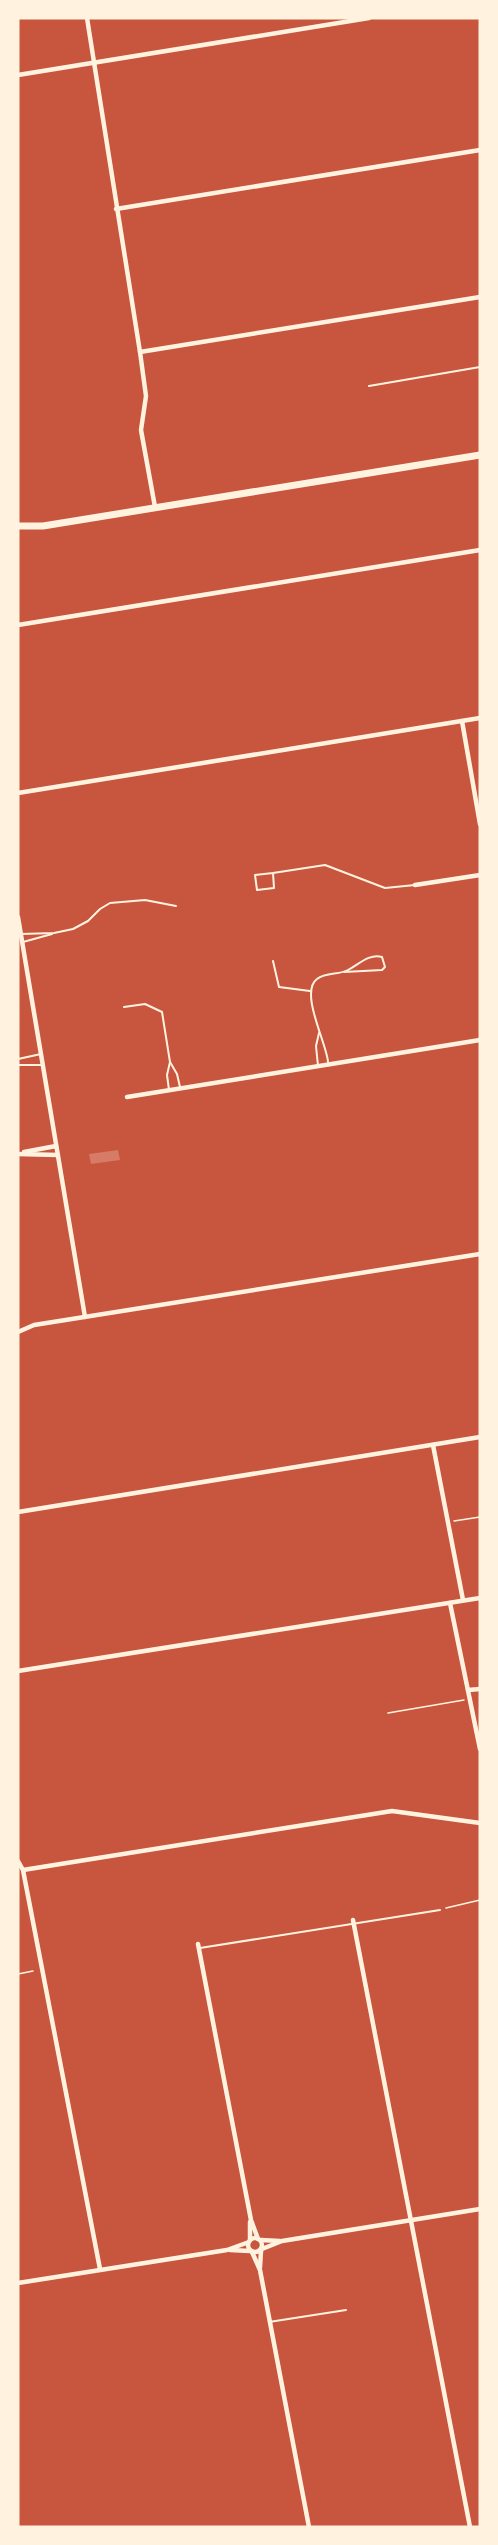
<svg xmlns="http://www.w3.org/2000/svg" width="498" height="2545" font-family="'DM Sans',sans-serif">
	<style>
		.building { fill: #d67c66 }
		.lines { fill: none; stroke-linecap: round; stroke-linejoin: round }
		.path { stroke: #fff3e0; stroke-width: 1.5 }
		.service { stroke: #fff3e0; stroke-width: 2 }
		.minor { stroke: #fff3e0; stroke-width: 4.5 }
		.secondary { stroke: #fff3e0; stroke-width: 7 }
	</style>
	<rect width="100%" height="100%" fill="#c8553d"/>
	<!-- building -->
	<path class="building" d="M118,1150L120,1160L91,1164L89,1154Z"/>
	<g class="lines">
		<!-- path -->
		<g class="path">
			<path d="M454,1521L480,1517"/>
			<path d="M388,1713L464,1700"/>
			<path d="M446,1908L480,1900"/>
			<path d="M18,1974L33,1971"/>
		</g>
		<!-- service -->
		<g class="service">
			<path d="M369,386L480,367"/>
			<path d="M273,873L255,875L257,890L274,888L273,873L325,865L385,888L415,885"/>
			<path d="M21,934L54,933L73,929L88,921L100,909L110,903L145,900L176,906"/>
			<path d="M23,942L52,934"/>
			<path d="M273,961L279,987L310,991"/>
			<path d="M124,1007L145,1004L162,1012L170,1062L167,1075L169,1090"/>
			<path d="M18,1059L41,1054"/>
			<path d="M170,1062L177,1074L180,1087"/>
			<path d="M328,1062C327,1044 299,992 317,979C326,972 339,975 348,970C359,964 370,953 382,957L385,967L382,970L344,972"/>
			<path d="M18,1065H42"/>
			<path d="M318,1066L316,1046L319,1033"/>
			<path d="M200,1948L440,1910"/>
			<path d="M269,2322L346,2310"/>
		</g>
		<!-- minor -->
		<g class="minor">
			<path d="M87,18L140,352L146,396L141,430L155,507"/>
			<path d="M18,75L369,18"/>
			<path d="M116,209L480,150"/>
			<path d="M140,352L480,297"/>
			<path d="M18,625L480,550"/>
			<path d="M462,721L480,824"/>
			<path d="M18,793L480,718"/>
			<path d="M415,885L480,875"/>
			<path d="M18,917L85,1317"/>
			<path d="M127,1097L480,1040"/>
			<path d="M24,1152L56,1146"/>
			<path d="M18,1154L58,1155"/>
			<path d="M18,1332L34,1325L480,1254"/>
			<path d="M433,1445L463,1600"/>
			<path d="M18,1512L480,1437"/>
			<path d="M450,1603L480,1749"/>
			<path d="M18,1671L480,1598"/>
			<path d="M468,1690L480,1689"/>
			<path d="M18,1861L23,1870L100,2269"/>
			<path d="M23,1870L392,1811L480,1823"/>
			<path d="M353,1920L470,2527"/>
			<path d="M198,1944L251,2220L258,2239"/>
			<circle cx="255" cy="2245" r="7"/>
			<path d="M250,2240V2222"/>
			<path d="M261,2240L280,2241"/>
			<path d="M262,2249L282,2241L480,2209"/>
			<path d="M230,2250L250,2251"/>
			<path d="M252,2252L260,2270L309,2527"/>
			<path d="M260,2267L261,2251"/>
			<path d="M18,2283L227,2250L249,2242"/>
		</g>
		<!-- secondary -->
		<path class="secondary" d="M18,526H43L480,455"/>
	</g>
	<!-- border -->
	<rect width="498" height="2545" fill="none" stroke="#fff3e0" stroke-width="39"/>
</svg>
